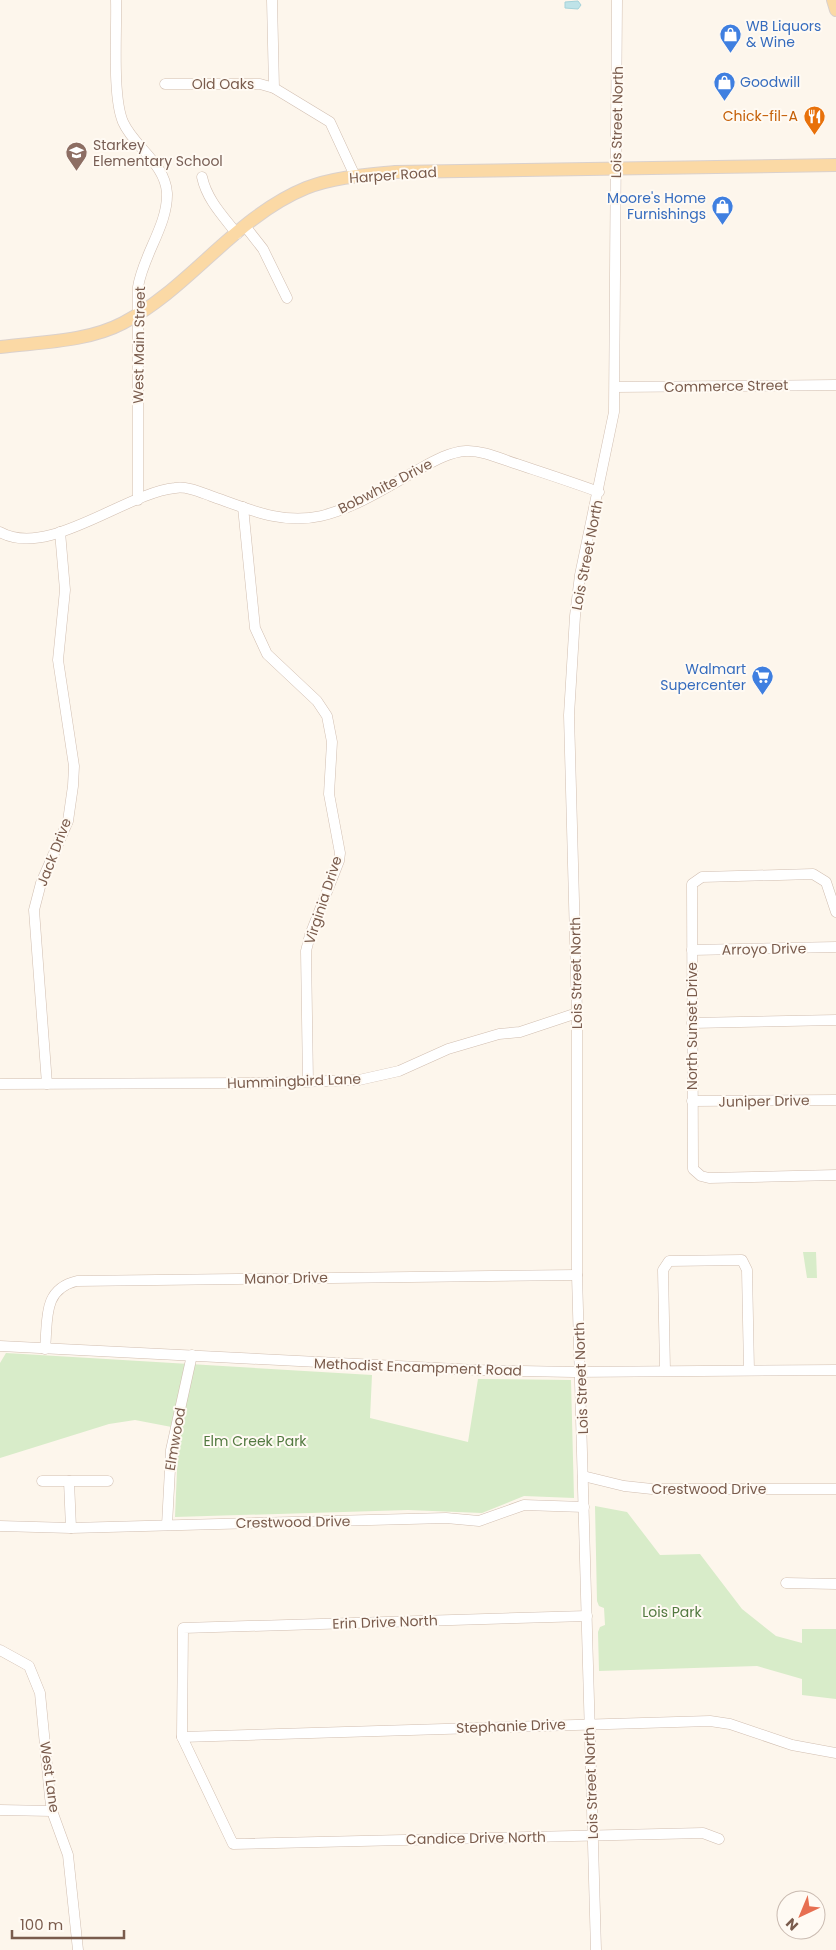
<svg xmlns="http://www.w3.org/2000/svg" width="836" height="1950" font-family="Poppins,sans-serif">
	<style>
		.green { fill: #d8ecc9 }
		.water { fill: #bfe3e8; stroke: #a5d3da }
		.lines { fill: none; stroke-linecap: round; stroke-linejoin: round }
		.minor-casing { stroke: #d1beb0; stroke-width: 11 }
		.major-casing { stroke: #dad1cd; stroke-width: 14 }
		.minor { stroke: #fff; stroke-width: 10 }
		.major { stroke: #fbd9a5; stroke-width: 12 }
		.labels { text-anchor: middle; stroke-width: 4; stroke-linejoin: round; paint-order: stroke }
		.shop-label { font-size: 14px; fill: #366cbe; stroke: #fffaf3; text-anchor: start }
		.street-label { font-size: 14px; fill: #7a5c4d; stroke: #fffaf3 }
		.food-label { font-size: 14px; fill: #c56008; stroke: #fffaf3; text-anchor: end }
		.education-label { font-size: 14px; fill: #785e54; stroke: #fffaf3; text-anchor: start }
		.park-label { font-size: 14px; fill: #537a41; stroke: #fffaf3 }
	</style>
	<rect width="100%" height="100%" fill="#fdf6ec"/>
	<!-- green -->
	<g class="green">
		<path d="M803,1252H816L817,1278H807Z"/>
		<path d="M6,1353L372,1375L370,1418L468,1442L478,1379L571,1380L574,1498L524,1496L482,1513L408,1510L175,1517L178,1447L182,1429L135,1420L109,1424L0,1458V1363Z"/>
		<path d="M595,1506L627,1512L660,1555L700,1554L742,1609L776,1636L802,1643V1629H836V1699L802,1695V1679L757,1666L599,1671L598,1632L600,1627L605,1625L604,1608L599,1606L597,1601Z"/>
	</g>
	<!-- water -->
	<path class="water" d="M578,1L581,5L578,9L565,8V2Z"/>
	<g class="lines">
		<defs>
			<g id="minor">
				<path d="M116,0C117,31 112,96 123,122C134,147 165,163 167,193C168,225 143,255 138,287V500"/>
				<path d="M272,0L274,88"/>
				<path d="M165,84H260L274,88L330,122L355,176"/>
				<path d="M202,177C207,200 223,216 237,234"/>
				<path d="M245,226L263,249L287,298"/>
				<path d="M615,387L836,385"/>
				<path d="M243,507L255,628L267,654L317,701L327,716L332,742L329,794L340,853L339,861L310,935L306,951L308,1082"/>
				<path d="M0,532C48,559 125,493 175,488C187,486 200,492 211,496C248,509 282,525 321,516C354,508 384,489 414,472C429,464 447,452 466,451C482,450 501,459 517,464C544,473 572,482 599,492"/>
				<path d="M836,912L826,882L813,874L702,877L692,884L693,1169L701,1176L709,1178L836,1175"/>
				<path d="M692,950L836,947"/>
				<path d="M692,1023L836,1020"/>
				<path d="M0,1084L271,1083L359,1080L399,1071L448,1049L499,1034L520,1032L577,1013"/>
				<path d="M47,1084L34,910L41,883L68,821L73,786L74,766L58,660L65,590L60,532"/>
				<path d="M692,1101L836,1100"/>
				<path d="M0,1346L477,1370L573,1372L836,1370"/>
				<path d="M45,1349C48,1320 42,1289 77,1281L577,1275"/>
				<path d="M665,1370L663,1270L669,1261L742,1260L747,1270L749,1370"/>
				<path d="M583,1476L624,1486L652,1489H836"/>
				<path d="M42,1481H108"/>
				<path d="M69,1481L71,1528"/>
				<path d="M167,1525L171,1450L192,1355"/>
				<path d="M0,1526L71,1528L446,1518L479,1521L524,1505L584,1507"/>
				<path d="M786,1583L836,1584"/>
				<path d="M587,1616L183,1628L182,1737L233,1844L703,1833L719,1839"/>
				<path d="M0,1650L29,1666L40,1693L50,1797L52,1811L68,1855L78,1950"/>
				<path d="M182,1737L710,1721L730,1724L792,1745L836,1753"/>
				<path d="M0,1810L52,1811"/>
				<path d="M596,1950L577,1275V1013L569,715L575,616L580,575L614,412L617,0"/>
			</g>
			<g id="major">
				<path d="M833,0L836,10"/>
				<path d="M0,347C40,342 87,342 123,323C190,288 235,217 306,188C334,177 366,175 395,172L836,165"/>
			</g>
		</defs>
		<!-- minor casing -->
		<use href="#minor" class="minor-casing"/>
		<!-- major casing -->
		<use href="#major" class="major-casing"/>
		<!-- minor -->
		<use href="#minor" class="minor"/>
		<!-- major -->
		<use href="#major" class="major"/>
	</g>
	<!-- icons -->
	<defs>
		<symbol id="shop-pin" viewBox="-11 -11 22 30"><path d="M0 17L-7.5 6A9.5 9.5 0 1 1 7.5 6Z" fill="#3f7fe0" stroke="#fffaf3"/><path d="M-5-2.5h2.3a2.7 3.5 0 0 1 5.4 0H5L5.5 6h-11ZM-1.5-2.5h3a1.5 2.3 0 0 0-3 0Z" fill="#fff"/></symbol>
		<symbol id="restaurant-pin" viewBox="-11 -11 22 30"><path d="M0 17L-7.5 6A9.5 9.5 0 1 1 7.5 6Z" fill="#e8710a" stroke="#fffaf3"/><path d="M-5-6h1v4h1v-4h1v4h1v-4h1v5L-1.5 .5V6h-2V.5L-5-1ZM5-6V6H3V1.5H1.5Q1.5-4 5-6Z" fill="#fff"/></symbol>
		<symbol id="school-pin" viewBox="-11 -11 22 30"><path d="M0 17L-7.5 6A9.5 9.5 0 1 1 7.5 6Z" fill="#8d6e63" stroke="#fffaf3"/><path d="M0-5L7-2L0 1L-7-2ZM-4 1L0 2.5L4 1V4Q0 6-4 4Z" fill="#fff"/></symbol>
		<symbol id="supermarket-pin" viewBox="-11 -11 22 30"><path d="M0 17L-7.5 6A9.5 9.5 0 1 1 7.5 6Z" fill="#3f7fe0" stroke="#fffaf3"/><path d="M-6-5.5h2.5l.6 2H6L4.5 2H-2.5L-4.4-4H-6ZM-1.5 3.2a1.3 1.3 0 1 0 .1 0ZM3 3.2a1.3 1.3 0 1 0 .1 0Z" fill="#fff"/></symbol>
	</defs>
	<g fill-rule="evenodd">
		<use href="#shop-pin" x="718" y="22" width="25" height="34"/>
		<use href="#shop-pin" x="712" y="70" width="25" height="34"/>
		<use href="#restaurant-pin" x="802" y="104" width="25" height="34"/>
		<use href="#school-pin" x="64" y="140" width="25" height="34"/>
		<use href="#shop-pin" x="710" y="194" width="25" height="34"/>
		<use href="#supermarket-pin" x="750" y="664" width="25" height="34"/>
	</g>
	<g class="labels">
		<!-- shop labels -->
		<g class="shop-label">
			<text x="746" y="31">WB Liquors<tspan x="746" dy="16">&amp; Wine</tspan></text>
			<text x="740" y="87">Goodwill</text>
			<text x="706" y="203" text-anchor="end">Moore's Home<tspan x="706" dy="16">Furnishings</tspan></text>
			<text x="746" y="674" text-anchor="end">Walmart<tspan x="746" dy="16">Supercenter</tspan></text>
		</g>
		<!-- street labels -->
		<g class="street-label">
			<text x="223" y="89">Old Oaks</text>
			<text transform="translate(617 122) rotate(-89)" y="5">Lois Street North</text>
			<text transform="translate(393 175) rotate(-4)" y="5">Harper Road</text>
			<text transform="translate(139 345) rotate(-89)" y="5">West Main Street</text>
			<text transform="translate(726 386) rotate(-1)" y="5">Commerce Street</text>
			<text transform="translate(385 486) rotate(-27)" y="5">Bobwhite Drive</text>
			<text transform="translate(587 555) rotate(-79)" y="5">Lois Street North</text>
			<text transform="translate(54 852) rotate(-69)" y="5">Jack Drive</text>
			<text transform="translate(323 900) rotate(-72)" y="5">Virginia Drive</text>
			<text transform="translate(764 949) rotate(-1)" y="5">Arroyo Drive</text>
			<text transform="translate(576 973) rotate(-91)" y="5">Lois Street North</text>
			<text transform="translate(692 1026) rotate(-90)" y="5">North Sunset Drive</text>
			<text transform="translate(294 1081) rotate(-2)" y="5">Hummingbird Lane</text>
			<text transform="translate(764 1101) rotate(-1)" y="5">Juniper Drive</text>
			<text transform="translate(286 1278) rotate(-1)" y="5">Manor Drive</text>
			<text transform="translate(418 1367) rotate(2)" y="5">Methodist Encampment Road</text>
			<text transform="translate(581 1378) rotate(-92)" y="5">Lois Street North</text>
			<text transform="translate(175 1439) rotate(-80)" y="5">Elmwood</text>
			<text x="709" y="1494">Crestwood Drive</text>
			<text transform="translate(293 1522) rotate(-1)" y="5">Crestwood Drive</text>
			<text transform="translate(385 1622) rotate(-2)" y="5">Erin Drive North</text>
			<text transform="translate(511 1726) rotate(-2)" y="5">Stephanie Drive</text>
			<text transform="translate(50 1777) rotate(82)" y="5">West Lane</text>
			<text transform="translate(591 1783) rotate(-92)" y="5">Lois Street North</text>
			<text transform="translate(476 1838) rotate(-1)" y="5">Candice Drive North</text>
		</g>
		<!-- food labels -->
		<g class="food-label">
			<text x="798" y="121">Chick-fil-A</text>
		</g>
		<!-- education labels -->
		<g class="education-label">
			<text x="93" y="150">Starkey<tspan x="93" dy="16">Elementary School</tspan></text>
		</g>
		<!-- park labels -->
		<g class="park-label">
			<text x="255" y="1446">Elm Creek Park</text>
			<text x="672" y="1617">Lois Park</text>
		</g>
	</g>
	<!-- north arrow -->
	<g transform="translate(801 1915) rotate(224)"><circle r="24" fill="#fffaf3" stroke="#cabbb1"/>
	<path d="M0-4L9 19L0 12L-9 19Z" fill="#e76f51"/>
	<text y="-8" font-size="14" font-weight="bold" text-anchor="middle" fill="#7a5c4d">N</text>
	</g>
	<!-- scale -->
	<path d="M12 1930v8h112v-8" fill="none" stroke="#7a5c4d" stroke-width="2.5"/>
	<text x="20" y="1930" font-size="15" fill="#7a5c4d" stroke="#fffaf3" stroke-width="4" paint-order="stroke">100 m</text>
</svg>
